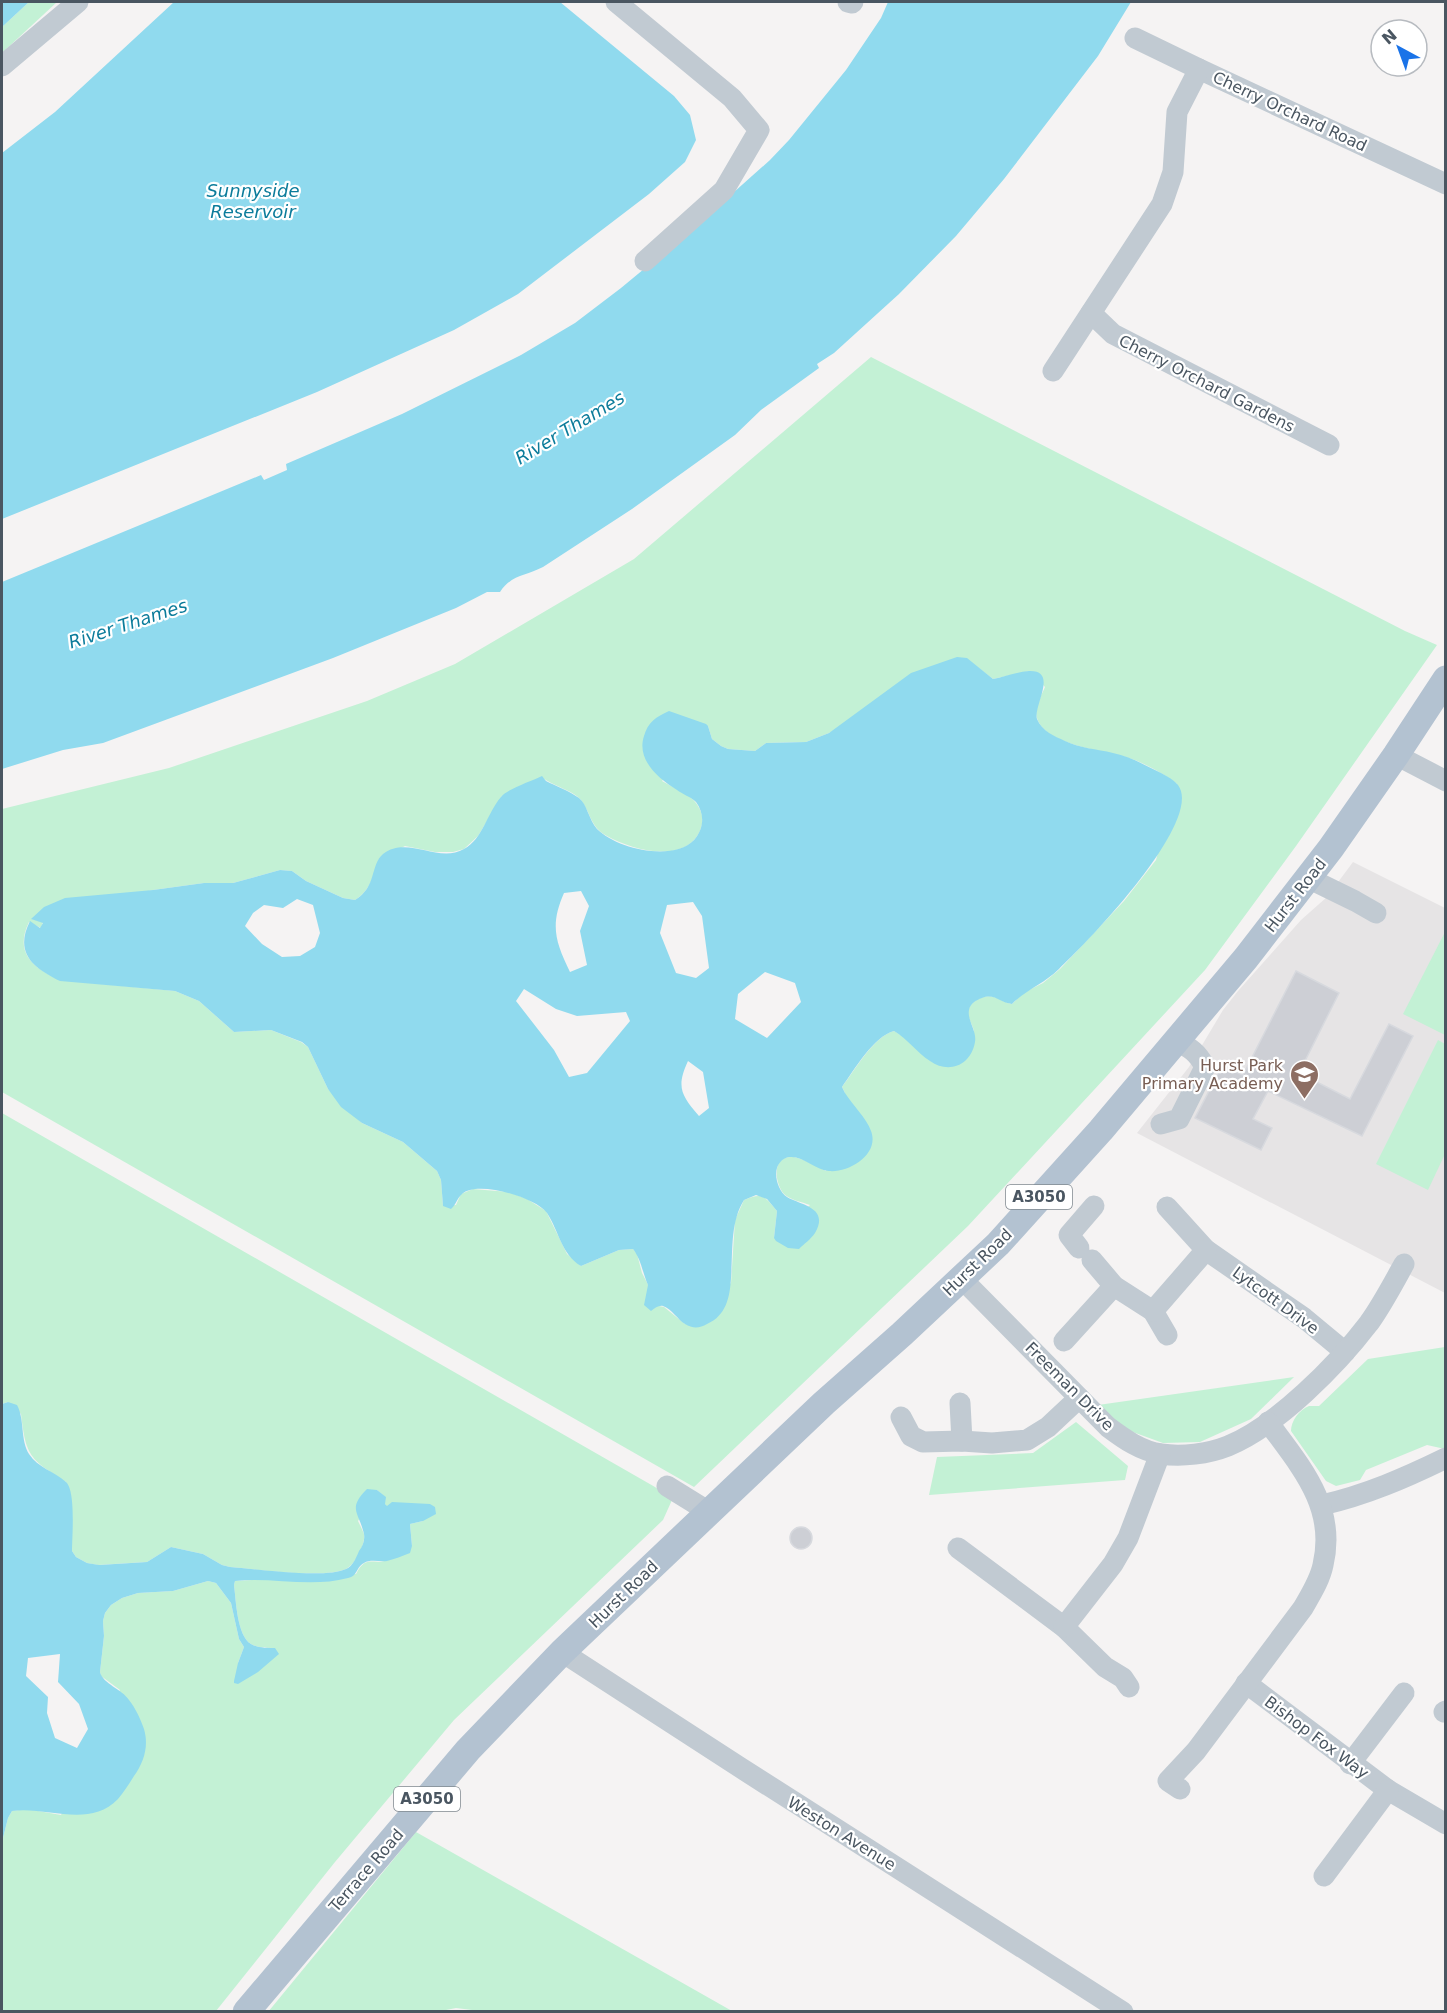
<svg xmlns="http://www.w3.org/2000/svg" width="1447" height="2013" font-family="'DejaVu Sans',sans-serif">
	<style>
		.education { fill: #e6e4e5 }
		.green { fill: #c3f1d5; fill-rule: evenodd }
		.water { fill: #90daee; fill-rule: evenodd }
		.building { fill: #cdcfd5; stroke: #d7d9de; stroke-width: 1.5 }
		.lines { fill: none; stroke-linecap: round; stroke-linejoin: round }
		.minor { stroke: #c1cad2; stroke-width: 21 }
		.major { stroke: #b3c2d1; stroke-width: 27 }
		.labels { text-anchor: middle; stroke-width: 4.5; stroke-linejoin: round; paint-order: stroke }
		.shield { fill: #fff; stroke: #808990; stroke-width: 1.5 }
		.shield-label { font-size: 15px; font-weight: bold; fill: #4a5661 }
		.street-label { font-size: 16px; fill: #4a5661; stroke: #fff }
		.education-label { font-size: 16px; fill: #785e54; stroke: #fff; text-anchor: end }
		.water-label { font-size: 18px; font-style: italic; fill: #0c7c9b; stroke: #fff }
	</style>
	<rect width="100%" height="100%" fill="#f5f3f3"/>
	<!-- education -->
	<path class="education" d="M1353,862L1445,908V1293L1137,1133L1189,1067L1223,1010L1238,991L1301,920L1327,897Z"/>
	<!-- green -->
	<g class="green">
		<path d="M29,2H57L2,53V27Z"/>
		<path d="M871,357L1405,631L1437,645L1296,846L1205,970L968,1226L694,1487L2,1092V809L169,768L367,701L455,664L634,559ZM967,659L993,679L1030,671L1045,687C1041,696 1034,709 1037,718C1046,747 1108,750 1132,759C1148,765 1164,774 1177,784L1156,860L1124,901L1060,969L1043,983L1023,993L1012,1004C1005,1003 1001,999 994,997C985,994 968,1001 968,1013C968,1018 973,1026 974,1031L901,1035L894,1031C874,1036 855,1070 842,1087L845,1093L826,1171C818,1167 799,1156 791,1157C771,1157 775,1184 784,1194C790,1200 802,1202 810,1205L774,1238L777,1211C764,1196 763,1192 744,1200L735,1220L731,1283L685,1324L664,1307L659,1306L642,1273L637,1254L633,1249L619,1250L581,1266L567,1254L546,1211L527,1199L509,1192L473,1189L461,1194L456,1205L443,1206L441,1180L437,1171L403,1142L362,1123L328,1089L308,1047L301,1042L271,1030L234,1032L199,1001L175,991L60,980C33,968 14,953 29,922L41,928L43,922L32,919L153,890L204,883H233L280,870L292,871L306,881L343,898L355,900C370,891 374,875 379,859L405,846L435,852H453L464,849L478,836L502,796L542,777C552,786 573,790 581,800C591,813 590,827 607,836C632,850 682,864 699,833C704,822 704,814 696,803C690,794 672,787 662,781L708,726L712,739L721,746L728,749L755,751L766,743L806,742L829,733Z"/>
		<path d="M1445,932V1035L1403,1014Z"/>
		<path d="M1438,1040L1445,1044V1154L1428,1190L1376,1164Z"/>
		<path d="M2,1113L655,1487L672,1500L663,1520L454,1720L335,1862L216,2011H2V1842L8,1818L12,1811L27,1809L61,1815L120,1690L101,1676L100,1672L104,1636L103,1621L105,1613L111,1605L122,1598L138,1593L173,1591L208,1581L216,1583L231,1603L239,1639L244,1647L238,1663L275,1648C268,1648 257,1648 251,1644C237,1636 236,1600 234,1585L235,1581L356,1574C367,1553 373,1567 390,1559C397,1556 404,1550 412,1546L410,1524L423,1521L387,1507L385,1504V1497L377,1490L358,1521C360,1525 362,1529 364,1534C366,1544 355,1565 346,1569C325,1579 255,1569 230,1567L222,1565L203,1554L171,1547L147,1562L98,1565L87,1563L76,1557L72,1551V1505L66,1482C30,1459 26,1457 21,1414L8,1402L2,1404Z"/>
		<path d="M1445,1347V1449L1427,1445L1366,1470L1360,1480L1336,1486L1326,1481L1291,1431C1291,1421 1299,1410 1309,1406C1309,1406 1318,1406 1319,1406L1368,1359Z"/>
		<path d="M1294,1377L1251,1419L1200,1442L1163,1443L1119,1427L1098,1405Z"/>
		<path d="M1076,1422L1128,1466L1125,1480L929,1495L937,1457L1033,1453Z"/>
		<path d="M416,1832L732,2011L488,2012L456,2008L436,2012H268Z"/>
	</g>
	<!-- water -->
	<g class="water">
		<path d="M2,2H29L2,27Z"/>
		<path d="M174,2H560L674,96L690,115L696,140L685,162L649,194L518,294L454,330L317,392L2,519V153L55,112Z"/>
		<path d="M888,2H1131L1098,56L1004,179L956,236L899,294L834,353L817,364L819,368L761,410L735,435L632,509L543,567C526,576 512,574 500,592H487L456,608L333,658L103,743L63,750L2,769V582L261,475L264,480L287,470L286,464L402,414L521,355L575,323L621,288L696,226L770,160L789,140L846,70L881,18Z"/>
		<path d="M957,657L967,658L993,679C1004,677 1017,672 1029,671C1059,670 1033,706 1037,719C1042,731 1054,736 1065,741C1079,748 1097,749 1113,753C1128,756 1141,763 1155,770C1163,774 1172,778 1178,785C1205,821 1086,944 1059,969C1045,983 1026,990 1012,1004C1000,1003 995,993 982,998C976,1000 970,1004 969,1010C967,1020 977,1031 975,1042C971,1066 948,1074 930,1061C917,1053 908,1039 894,1031C874,1036 854,1070 842,1087L845,1093C852,1104 867,1119 871,1131C880,1154 849,1173 829,1171C816,1170 803,1156 790,1157C784,1157 779,1162 777,1168C774,1177 779,1192 787,1197C800,1205 830,1207 815,1233C811,1239 804,1244 799,1249L788,1248L776,1241L774,1238L777,1211L767,1199L756,1195L744,1200C730,1222 733,1252 731,1278C730,1297 726,1316 707,1324C700,1328 693,1329 685,1324C678,1320 672,1309 663,1306C659,1305 655,1308 651,1311L644,1305L648,1285C643,1274 641,1259 633,1249L619,1250L581,1266C561,1254 559,1231 547,1213C535,1197 477,1180 462,1194C457,1198 456,1205 451,1209L443,1206L441,1180L437,1171L403,1142L362,1123L341,1107L328,1089L308,1047L302,1042L271,1030L234,1032L199,1001L175,991L60,981C33,968 14,953 30,921L40,928L43,923L31,919L44,907L65,898L153,890L204,883H233L280,870L292,871L306,881L343,898L355,900C377,887 370,865 383,854C408,835 438,864 464,849C483,839 487,813 501,797C507,789 532,781 542,776L546,781C556,786 569,791 579,798C587,804 589,820 597,829C617,849 673,862 694,840C704,829 705,814 696,802C691,797 682,794 677,790C659,779 636,760 644,736C648,722 656,717 669,711L706,724L708,726L712,739L721,746L728,749L755,751L766,743L806,742L829,733L911,673ZM581,891L589,906L580,931L587,965L570,972C555,941 550,925 564,893ZM297,899L313,905L320,933L315,947L300,956L282,957L262,944L245,926L253,913L264,905L283,908ZM693,902L702,916L709,968L696,978L676,973L660,933L667,905ZM765,972L795,983L801,1002L767,1038L735,1019L738,994ZM524,989L556,1009L577,1016L626,1012L630,1021L587,1073L569,1077L554,1050L516,1001ZM688,1061L703,1072L709,1108L699,1116C681,1095 676,1087 688,1061Z"/>
		<path d="M8,1402L17,1405C25,1420 20,1439 29,1454C38,1468 54,1471 66,1482C76,1491 72,1537 72,1551L76,1557L87,1563L99,1565L147,1562L171,1547L203,1554L222,1565L230,1567C256,1569 325,1579 346,1569C353,1566 356,1558 359,1551C363,1546 365,1540 364,1534C359,1512 347,1509 367,1489L377,1490L386,1497L385,1504L387,1506L392,1502L430,1504L435,1507L436,1514L423,1521L410,1524L412,1546L410,1553C402,1556 395,1559 387,1561C380,1562 370,1559 364,1563C356,1567 358,1576 348,1578C311,1588 273,1577 235,1581L234,1585C236,1600 237,1636 251,1644C257,1648 268,1648 275,1648L279,1654L258,1672L238,1684L234,1683V1681L238,1663L244,1647L239,1639L231,1603L216,1583L208,1581L173,1591L138,1593L122,1598L111,1605L105,1613L103,1621L104,1636L100,1672C103,1684 122,1689 129,1700C135,1707 141,1720 144,1729C149,1746 144,1762 134,1776C129,1784 124,1792 118,1799C89,1829 47,1806 12,1811L8,1818L2,1842V1404ZM60,1654L58,1682L79,1704L88,1729L77,1748L55,1738L47,1713L48,1697L26,1676L28,1658Z"/>
	</g>
	<!-- building -->
	<g class="building">
		<path d="M1296,971L1339,993L1299,1073L1350,1099L1389,1024L1413,1036L1362,1136L1268,1091L1253,1119L1272,1128L1261,1150L1195,1118L1222,1066L1243,1075Z"/>
		<circle cx="801" cy="1538" r="11"/>
	</g>
	<g class="lines">
		<!-- minor -->
		<g class="minor">
			<path d="M616,2L732,98L759,130L724,190L645,261"/>
			<path d="M848,2L852,3L853,2"/>
			<path d="M1135,38L1199,69L1446,184"/>
			<path d="M2,66L78,2"/>
			<path d="M1091,313L1113,334L1329,445"/>
			<path d="M1053,371L1162,204L1173,172L1177,112L1199,69"/>
			<path d="M1396,755L1446,781"/>
			<path d="M1308,878L1355,901L1376,913"/>
			<path d="M1161,1124L1179,1119L1205,1067C1198,1053 1190,1047 1175,1041"/>
			<path d="M1167,1207L1206,1250L1304,1318L1345,1352"/>
			<path d="M1079,1248L1069,1235L1094,1206"/>
			<path d="M1092,1260L1114,1286L1153,1311L1167,1335"/>
			<path d="M961,1278L1108,1427C1124,1439 1141,1451 1161,1454C1182,1457 1208,1454 1228,1446C1277,1426 1337,1365 1369,1323C1382,1305 1393,1284 1404,1264"/>
			<path d="M1153,1311L1206,1250"/>
			<path d="M1064,1341L1114,1286"/>
			<path d="M960,1403L962,1441"/>
			<path d="M901,1417L911,1436L923,1442L962,1441L992,1443L1027,1440L1048,1427L1079,1398"/>
			<path d="M667,1486L709,1512"/>
			<path d="M1322,1505C1366,1495 1405,1478 1446,1458"/>
			<path d="M958,1548L1064,1627L1105,1667L1123,1678L1129,1687"/>
			<path d="M1064,1627L1113,1564L1128,1538L1160,1454"/>
			<path d="M562,1652L741,1768L1123,2012"/>
			<path d="M1246,1683L1388,1790L1446,1824"/>
			<path d="M1444,1712L1446,1711"/>
			<path d="M1350,1764L1404,1693"/>
			<path d="M1180,1789L1168,1781L1196,1751L1303,1608C1311,1594 1320,1580 1323,1565C1337,1506 1300,1466 1268,1422"/>
			<path d="M1324,1876L1388,1790"/>
		</g>
		<!-- major -->
		<path class="major" d="M246,2012L468,1750L562,1652L824,1403L902,1334L998,1244L1101,1130L1246,958L1331,848L1396,755L1446,679"/>
	</g>
	<!-- icons -->
	<defs>
		<symbol id="school-pin" viewBox="-11 -11 22 30"><path d="M0 17L-7.5 6A9.5 9.5 0 1 1 7.5 6Z" fill="#8d6e63" stroke="#fff"/><path d="M0-5L7-2L0 1L-7-2ZM-4 1L0 2.5L4 1V4Q0 6-4 4Z" fill="#fff"/></symbol>
	</defs>
	<g fill-rule="evenodd">
		<use href="#school-pin" x="1288" y="1058" width="33" height="45"/>
	</g>
	<g class="labels">
		<!-- shield labels -->
		<g class="shield">
			<rect x="1006" y="1185" width="66" height="24" rx="4.5"/>
			<rect x="394" y="1787" width="66" height="24" rx="4.5"/>
		</g>
		<g class="shield-label">
			<text x="1039" y="1202">A3050</text>
			<text x="427" y="1804">A3050</text>
		</g>
		<!-- street labels -->
		<g class="street-label">
			<text transform="translate(1290 111) rotate(25)" y="6">Cherry Orchard Road</text>
			<text transform="translate(1207 383) rotate(27)" y="6">Cherry Orchard Gardens</text>
			<text transform="translate(1295 895) rotate(-52)" y="6">Hurst Road</text>
			<text transform="translate(977 1262) rotate(-44)" y="6">Hurst Road</text>
			<text transform="translate(1276 1300) rotate(36)" y="6">Lytcott Drive</text>
			<text transform="translate(1070 1386) rotate(45)" y="6">Freeman Drive</text>
			<text transform="translate(623 1594) rotate(-44)" y="6">Hurst Road</text>
			<text transform="translate(1317 1737) rotate(37)" y="6">Bishop Fox Way</text>
			<text transform="translate(842 1833) rotate(32)" y="6">Weston Avenue</text>
			<text transform="translate(366 1870) rotate(-49)" y="6">Terrace Road</text>
		</g>
		<!-- education labels -->
		<g class="education-label">
			<text x="1283" y="1071">Hurst Park<tspan x="1283" dy="18">Primary Academy</tspan></text>
		</g>
		<!-- water labels -->
		<g class="water-label">
			<text x="253" y="197">Sunnyside<tspan x="253" dy="21">Reservoir</tspan></text>
			<text transform="translate(570 428) rotate(-31)" y="6">River Thames</text>
			<text transform="translate(128 624) rotate(-18)" y="6">River Thames</text>
		</g>
	</g>
	<!-- border -->
	<rect width="1447" height="2013" fill="none" stroke="#4a5661" stroke-width="6"/>
	<!-- north arrow -->
	<g transform="translate(1399 48) rotate(319)"><circle r="28" fill="#ffffff" stroke="#b7bbc0" stroke-width="1.5"/>
	<path d="M0-4.5L10 22L0 15L-10 22Z" fill="#1a73e8"/>
	<text y="-9" font-size="16" font-weight="bold" text-anchor="middle" fill="#4a5661">N</text>
	</g>
</svg>
